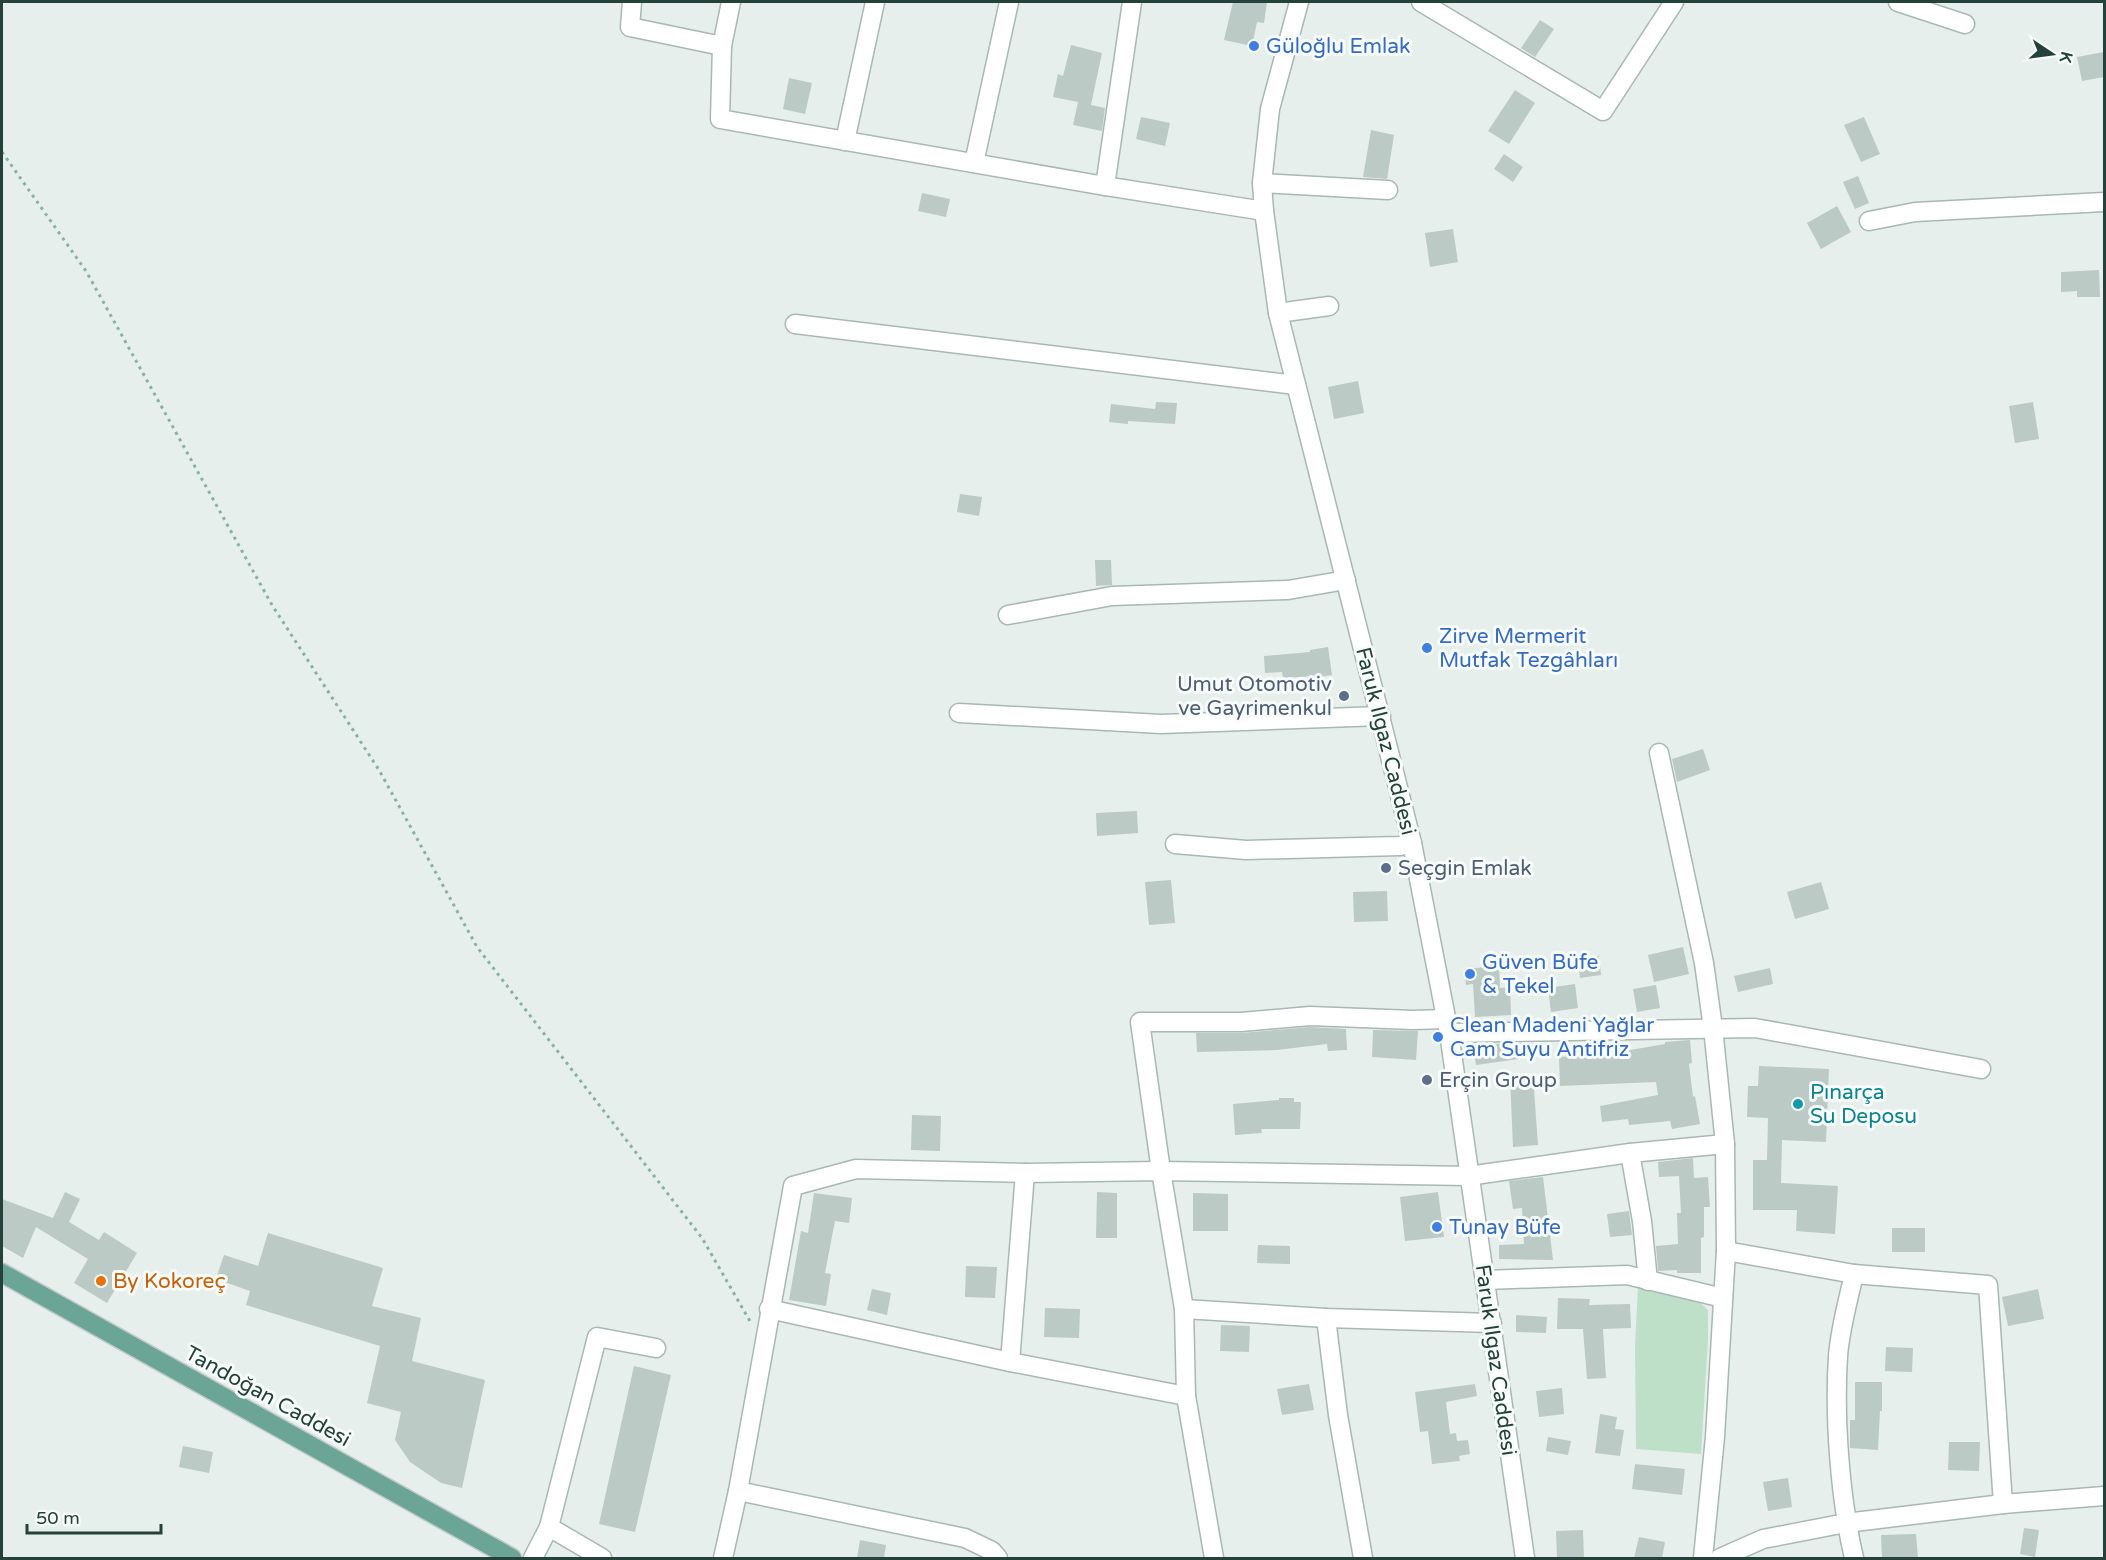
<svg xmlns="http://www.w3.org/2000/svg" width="2106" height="1560" font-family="'Varela Round',sans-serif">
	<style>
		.green { fill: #bfe0c8 }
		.building { fill: #bbcac4 }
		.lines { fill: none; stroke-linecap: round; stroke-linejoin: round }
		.minor-casing { stroke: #a8b8b2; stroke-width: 21 }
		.major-casing { stroke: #c2cac8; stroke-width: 21 }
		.path { stroke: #86b3a5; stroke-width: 3; stroke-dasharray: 3 4.5; stroke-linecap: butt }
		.minor { stroke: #fff; stroke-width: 18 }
		.major { stroke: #6aa596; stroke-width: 18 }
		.shop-dot { fill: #3f7fe0; stroke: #f7fbf9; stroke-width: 2 }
		.service-dot { fill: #5c6f8a; stroke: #f7fbf9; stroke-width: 2 }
		.culture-dot { fill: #0f9aa8; stroke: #f7fbf9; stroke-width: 2 }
		.food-dot { fill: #e8710a; stroke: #f7fbf9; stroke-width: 2 }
		.labels { text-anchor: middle; stroke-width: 6; stroke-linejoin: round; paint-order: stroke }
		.shop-label { font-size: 21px; fill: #366cbe; stroke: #f7fbf9; text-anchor: start }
		.service-label { font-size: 21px; fill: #4e5e75; stroke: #f7fbf9; text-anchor: start }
		.street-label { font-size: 21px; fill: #24423a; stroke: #f7fbf9 }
		.culture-label { font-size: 21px; fill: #0d838f; stroke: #f7fbf9; text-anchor: start }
		.food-label { font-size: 21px; fill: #c56008; stroke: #f7fbf9; text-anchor: start }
	</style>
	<rect width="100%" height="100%" fill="#e6efeb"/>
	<!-- green -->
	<path class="green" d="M1638,1287L1698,1301L1708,1310V1340L1701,1454L1636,1449L1635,1347Z"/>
	<!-- building -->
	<g class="building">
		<path d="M1233,2H1267L1264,23L1257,22L1252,46L1224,40Z"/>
		<path d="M1540,20L1554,29L1535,57L1521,48Z"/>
		<path d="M1071,45L1102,53L1091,105L1105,108L1102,131L1073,125L1078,102L1053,97L1058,74L1063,76Z"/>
		<path d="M2104,52V77L2082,81L2077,57Z"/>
		<path d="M789,78L812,83L805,114L783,109Z"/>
		<path d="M1515,90L1535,103L1509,144L1488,131Z"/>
		<path d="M1141,117L1170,123L1165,146L1136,139Z"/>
		<path d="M1864,117L1880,154L1861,162L1844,125Z"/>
		<path d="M1371,130L1394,135L1387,179L1363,177Z"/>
		<path d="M1504,154L1523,167L1513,182L1494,169Z"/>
		<path d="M1858,176L1869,203L1855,209L1843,182Z"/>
		<path d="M922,193L950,199L946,217L918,211Z"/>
		<path d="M1837,206L1851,232L1821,249L1807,223Z"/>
		<path d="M1453,229L1458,262L1430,267L1425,233Z"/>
		<path d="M2099,270L2100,297H2077V291L2061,292V272Z"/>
		<path d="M1358,381L1364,413L1334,419L1328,387Z"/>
		<path d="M1156,402L1177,403L1175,424L1128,421V424L1109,422L1111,404L1155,409Z"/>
		<path d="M2033,402L2039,439L2015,443L2009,406Z"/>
		<path d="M960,494L982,497L979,516L957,512Z"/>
		<path d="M1095,560H1111L1112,585L1096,586Z"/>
		<path d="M1328,647L1332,675L1314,678V676L1283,678L1282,672L1265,673L1264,656L1310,652V650Z"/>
		<path d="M1703,749L1710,770L1677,782L1672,759Z"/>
		<path d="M1137,811L1138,833L1097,836L1096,813Z"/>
		<path d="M1171,880L1175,923L1149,925L1145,882Z"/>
		<path d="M1821,882L1829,909L1795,919L1787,892Z"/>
		<path d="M1387,891L1388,921L1354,922L1353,892Z"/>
		<path d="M1683,947L1689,974L1654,982L1648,955Z"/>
		<path d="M1599,956L1601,975L1580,978L1578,958Z"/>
		<path d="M1499,966L1500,988L1510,987L1511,1015L1475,1017L1473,984L1466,985L1465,969Z"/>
		<path d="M1770,968L1773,984L1738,992L1734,976Z"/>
		<path d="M1575,984L1578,1008L1551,1012L1548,988Z"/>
		<path d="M1656,985L1660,1008L1637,1012L1633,989Z"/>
		<path d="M1310,1027L1346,1029L1347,1050L1328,1051L1327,1044L1277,1050L1197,1052L1196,1033H1242Z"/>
		<path d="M1373,1030L1418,1031L1416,1060L1372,1057Z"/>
		<path d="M1690,1040L1692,1063L1689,1064L1693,1097L1695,1096L1700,1124L1672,1129L1670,1121L1629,1125L1628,1119L1602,1122L1600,1106L1658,1095L1656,1082L1560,1086L1559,1057L1604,1054V1052L1619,1050V1052L1665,1044V1042Z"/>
		<path d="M1517,1043L1519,1059L1476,1065L1473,1045Z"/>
		<path d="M1759,1066L1829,1069L1826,1142L1782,1140L1781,1183L1838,1186L1835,1234L1796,1231L1797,1210H1753V1160H1767L1768,1118L1747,1117L1748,1086H1758Z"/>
		<path d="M1533,1076L1538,1145L1513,1147L1510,1077Z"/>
		<path d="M1279,1098H1294V1102H1301L1300,1129H1261L1262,1133L1235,1135L1233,1104L1279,1100Z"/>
		<path d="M912,1115L941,1116L940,1151L911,1150Z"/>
		<path d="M1693,1158L1694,1178L1708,1177L1710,1207H1704V1237L1701,1238V1273H1677V1270L1658,1271L1656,1246L1678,1244L1677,1213H1681L1679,1176L1659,1177L1658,1162Z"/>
		<path d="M1543,1177L1553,1260L1499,1259V1245L1524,1244L1522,1208L1513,1209L1509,1181Z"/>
		<path d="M65,1192L80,1199L69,1222L99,1240L104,1232L137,1253L107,1303L74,1283L88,1259L36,1227L23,1258L2,1246V1199L53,1218Z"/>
		<path d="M1097,1192L1117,1193V1238H1096Z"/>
		<path d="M1438,1192L1444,1237L1405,1241L1400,1197Z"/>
		<path d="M814,1193L852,1198L849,1223L835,1221L825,1273L831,1274L826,1306L789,1300L801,1231L808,1233Z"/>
		<path d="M1193,1193L1228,1194V1231H1193Z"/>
		<path d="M1629,1211L1632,1235L1610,1237L1607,1214Z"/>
		<rect x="1892" y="1228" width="33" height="24"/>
		<path d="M268,1233L383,1268L372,1306L421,1318L412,1361L485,1380L462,1488L441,1483L410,1462L395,1440L401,1412L367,1403L380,1346L246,1305L250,1291L216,1279L224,1255L258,1266Z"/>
		<path d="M1258,1245L1290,1246V1264L1257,1263Z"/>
		<path d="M966,1266L997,1267L995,1298L965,1297Z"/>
		<path d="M872,1289L891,1293L887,1315L867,1310Z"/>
		<path d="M2038,1289L2044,1319L2008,1326L2002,1297Z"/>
		<path d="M1558,1298L1590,1299L1589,1305L1630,1304L1631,1328L1603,1329L1606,1378L1587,1379L1583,1329H1557Z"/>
		<path d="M1045,1308L1080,1309L1079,1338L1044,1337Z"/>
		<path d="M1516,1315L1547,1317L1546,1333L1516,1332Z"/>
		<path d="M1221,1325L1250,1326L1249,1352L1220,1351Z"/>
		<path d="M1886,1347L1913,1348L1912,1372L1885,1371Z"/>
		<path d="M634,1366L671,1375L635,1532L599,1524Z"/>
		<path d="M1855,1382H1882V1411H1880L1878,1450L1850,1448V1420H1855Z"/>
		<path d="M1309,1384L1314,1410L1282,1415L1277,1389Z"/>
		<path d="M1475,1384L1477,1396L1446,1402L1450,1434L1456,1433L1457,1441L1468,1440L1470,1454L1459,1456L1460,1461L1432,1464L1428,1431L1420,1432L1415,1392Z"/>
		<path d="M1562,1388L1564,1414L1539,1417L1536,1391Z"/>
		<path d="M1600,1414L1617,1417L1615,1429L1624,1430L1620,1456L1595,1453Z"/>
		<path d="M1548,1437L1571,1441L1568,1455L1546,1451Z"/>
		<path d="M1949,1442H1980L1979,1471L1948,1470Z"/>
		<path d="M183,1446L213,1452L209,1473L179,1467Z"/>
		<path d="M1635,1464L1685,1469L1682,1495L1632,1489Z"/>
		<path d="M1788,1478L1792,1507L1768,1511L1763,1482Z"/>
		<path d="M2024,1528L2039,1530L2035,1557L2020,1554Z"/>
		<path d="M1583,1530L1584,1558H1557L1556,1531Z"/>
		<path d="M1916,1534L1918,1558H1882L1881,1535Z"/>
		<path d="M1639,1537L1665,1542L1662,1558H1634Z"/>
		<path d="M860,1540L886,1545L884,1558H857Z"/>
	</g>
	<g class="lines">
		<defs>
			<g id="minor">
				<path d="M632,2L630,27L722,46"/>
				<path d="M731,2L722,46L720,119L1105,186L1264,211"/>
				<path d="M1299,2L1270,109L1262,183L1264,211L1278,313L1412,843L1449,1033L1525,1558"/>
				<path d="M1421,2L1603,111L1674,2"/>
				<path d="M1898,2L1965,24"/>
				<path d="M845,141L875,2"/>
				<path d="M974,163L1009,2"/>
				<path d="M1262,183L1388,190"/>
				<path d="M1105,186L1132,2"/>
				<path d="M1869,221L1915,212L2104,202"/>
				<path d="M1278,313L1329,306"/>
				<path d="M795,324L1296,385"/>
				<path d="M1008,615L1112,596L1288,590L1346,580"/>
				<path d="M959,713L1161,724L1381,716"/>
				<path d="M1659,753L1704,963L1713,1028L1725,1144L1726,1251L1715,1437L1703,1558"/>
				<path d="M1175,844L1246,850L1400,846L1412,843"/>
				<path d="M1449,1033L1755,1028L1981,1069"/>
				<path d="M1630,1153L1642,1221L1648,1281"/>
				<path d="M1726,1251L1854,1274L1988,1285L2003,1504"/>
				<path d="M1854,1274C1848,1301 1840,1329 1838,1356C1834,1418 1840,1498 1854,1558"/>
				<path d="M1485,1280L1627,1275L1723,1298"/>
				<path d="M769,1309L1010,1362L1186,1396"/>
				<path d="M1184,1309L1326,1318L1492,1323"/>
				<path d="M1326,1318L1338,1415L1363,1558"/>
				<path d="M1010,1362L1025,1173"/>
				<path d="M738,1491L965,1538L992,1551L998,1558"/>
				<path d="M533,1558L549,1527"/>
				<path d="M602,1558L549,1527L597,1337L656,1348"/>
				<path d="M723,1558L738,1491L793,1186L856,1169L1025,1173L1161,1171L1468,1176L1630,1153L1725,1144"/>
				<path d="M1214,1558L1186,1396L1184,1309L1161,1171L1140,1022H1241L1310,1016L1413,1020L1446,1019"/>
				<path d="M1720,1558L1763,1539L1846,1523L2003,1504L2104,1496"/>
			</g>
			<path id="major" d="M2,1273L512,1558"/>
		</defs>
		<!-- minor casing -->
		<use href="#minor" class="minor-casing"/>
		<!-- major casing -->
		<use href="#major" class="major-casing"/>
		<!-- path -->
		<path class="path" d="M2,152L86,271L272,605L379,770L477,947L702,1238L751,1323"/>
		<!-- minor -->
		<use href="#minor" class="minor"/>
		<!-- major -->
		<use href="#major" class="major"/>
	</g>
	<!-- markers -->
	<g class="shop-dot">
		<circle cx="1254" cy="46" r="6"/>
		<circle cx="1427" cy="648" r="6"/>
		<circle cx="1470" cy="974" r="6"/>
		<circle cx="1438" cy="1037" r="6"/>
		<circle cx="1437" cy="1227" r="6"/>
	</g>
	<g class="service-dot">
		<circle cx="1344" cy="696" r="6"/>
		<circle cx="1386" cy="868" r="6"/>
		<circle cx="1427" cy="1080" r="6"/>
	</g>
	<circle class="culture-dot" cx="1798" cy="1104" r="6"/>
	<circle class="food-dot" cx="101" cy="1281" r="6"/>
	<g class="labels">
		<!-- shop labels -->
		<g class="shop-label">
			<text x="1266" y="53">Güloğlu Emlak</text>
			<text x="1439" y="643">Zirve Mermerit<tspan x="1439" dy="24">Mutfak Tezgâhları</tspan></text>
			<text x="1482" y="969">Güven Büfe<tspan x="1482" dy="24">&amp; Tekel</tspan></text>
			<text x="1450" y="1032">Clean Madeni Yağlar<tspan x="1450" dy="24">Cam Suyu Antifriz</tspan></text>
			<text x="1449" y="1234">Tunay Büfe</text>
		</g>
		<!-- service labels -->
		<g class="service-label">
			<text x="1332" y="691" text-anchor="end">Umut Otomotiv<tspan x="1332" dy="24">ve Gayrimenkul</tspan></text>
			<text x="1398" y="875">Seçgin Emlak</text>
			<text x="1439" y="1087">Erçin Group</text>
		</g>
		<!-- street labels -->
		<g class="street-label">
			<text transform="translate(1386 741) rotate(76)" y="7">Faruk Ilgaz Caddesi</text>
			<text transform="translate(1496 1360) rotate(82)" y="7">Faruk Ilgaz Caddesi</text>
			<text transform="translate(268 1396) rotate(29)" y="7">Tandoğan Caddesi</text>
		</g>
		<!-- culture labels -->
		<g class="culture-label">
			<text x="1810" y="1099">Pınarça<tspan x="1810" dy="24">Su Deposu</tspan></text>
		</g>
		<!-- food labels -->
		<g class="food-label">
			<text x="113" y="1288">By Kokoreç</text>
		</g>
	</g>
	<!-- border -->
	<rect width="2106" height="1560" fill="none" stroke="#24423a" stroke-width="6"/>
	<!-- north arrow -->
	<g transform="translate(2052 54) rotate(103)" stroke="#f7fbf9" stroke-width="4.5" paint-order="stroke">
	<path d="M0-4.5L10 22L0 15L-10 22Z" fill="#24423a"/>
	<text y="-9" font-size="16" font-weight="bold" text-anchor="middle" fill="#24423a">K</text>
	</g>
	<!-- scale -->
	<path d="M27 1524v9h134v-9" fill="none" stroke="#24423a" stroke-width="3"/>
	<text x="36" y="1524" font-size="18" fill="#24423a" stroke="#f7fbf9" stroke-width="4.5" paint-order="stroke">50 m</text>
</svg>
